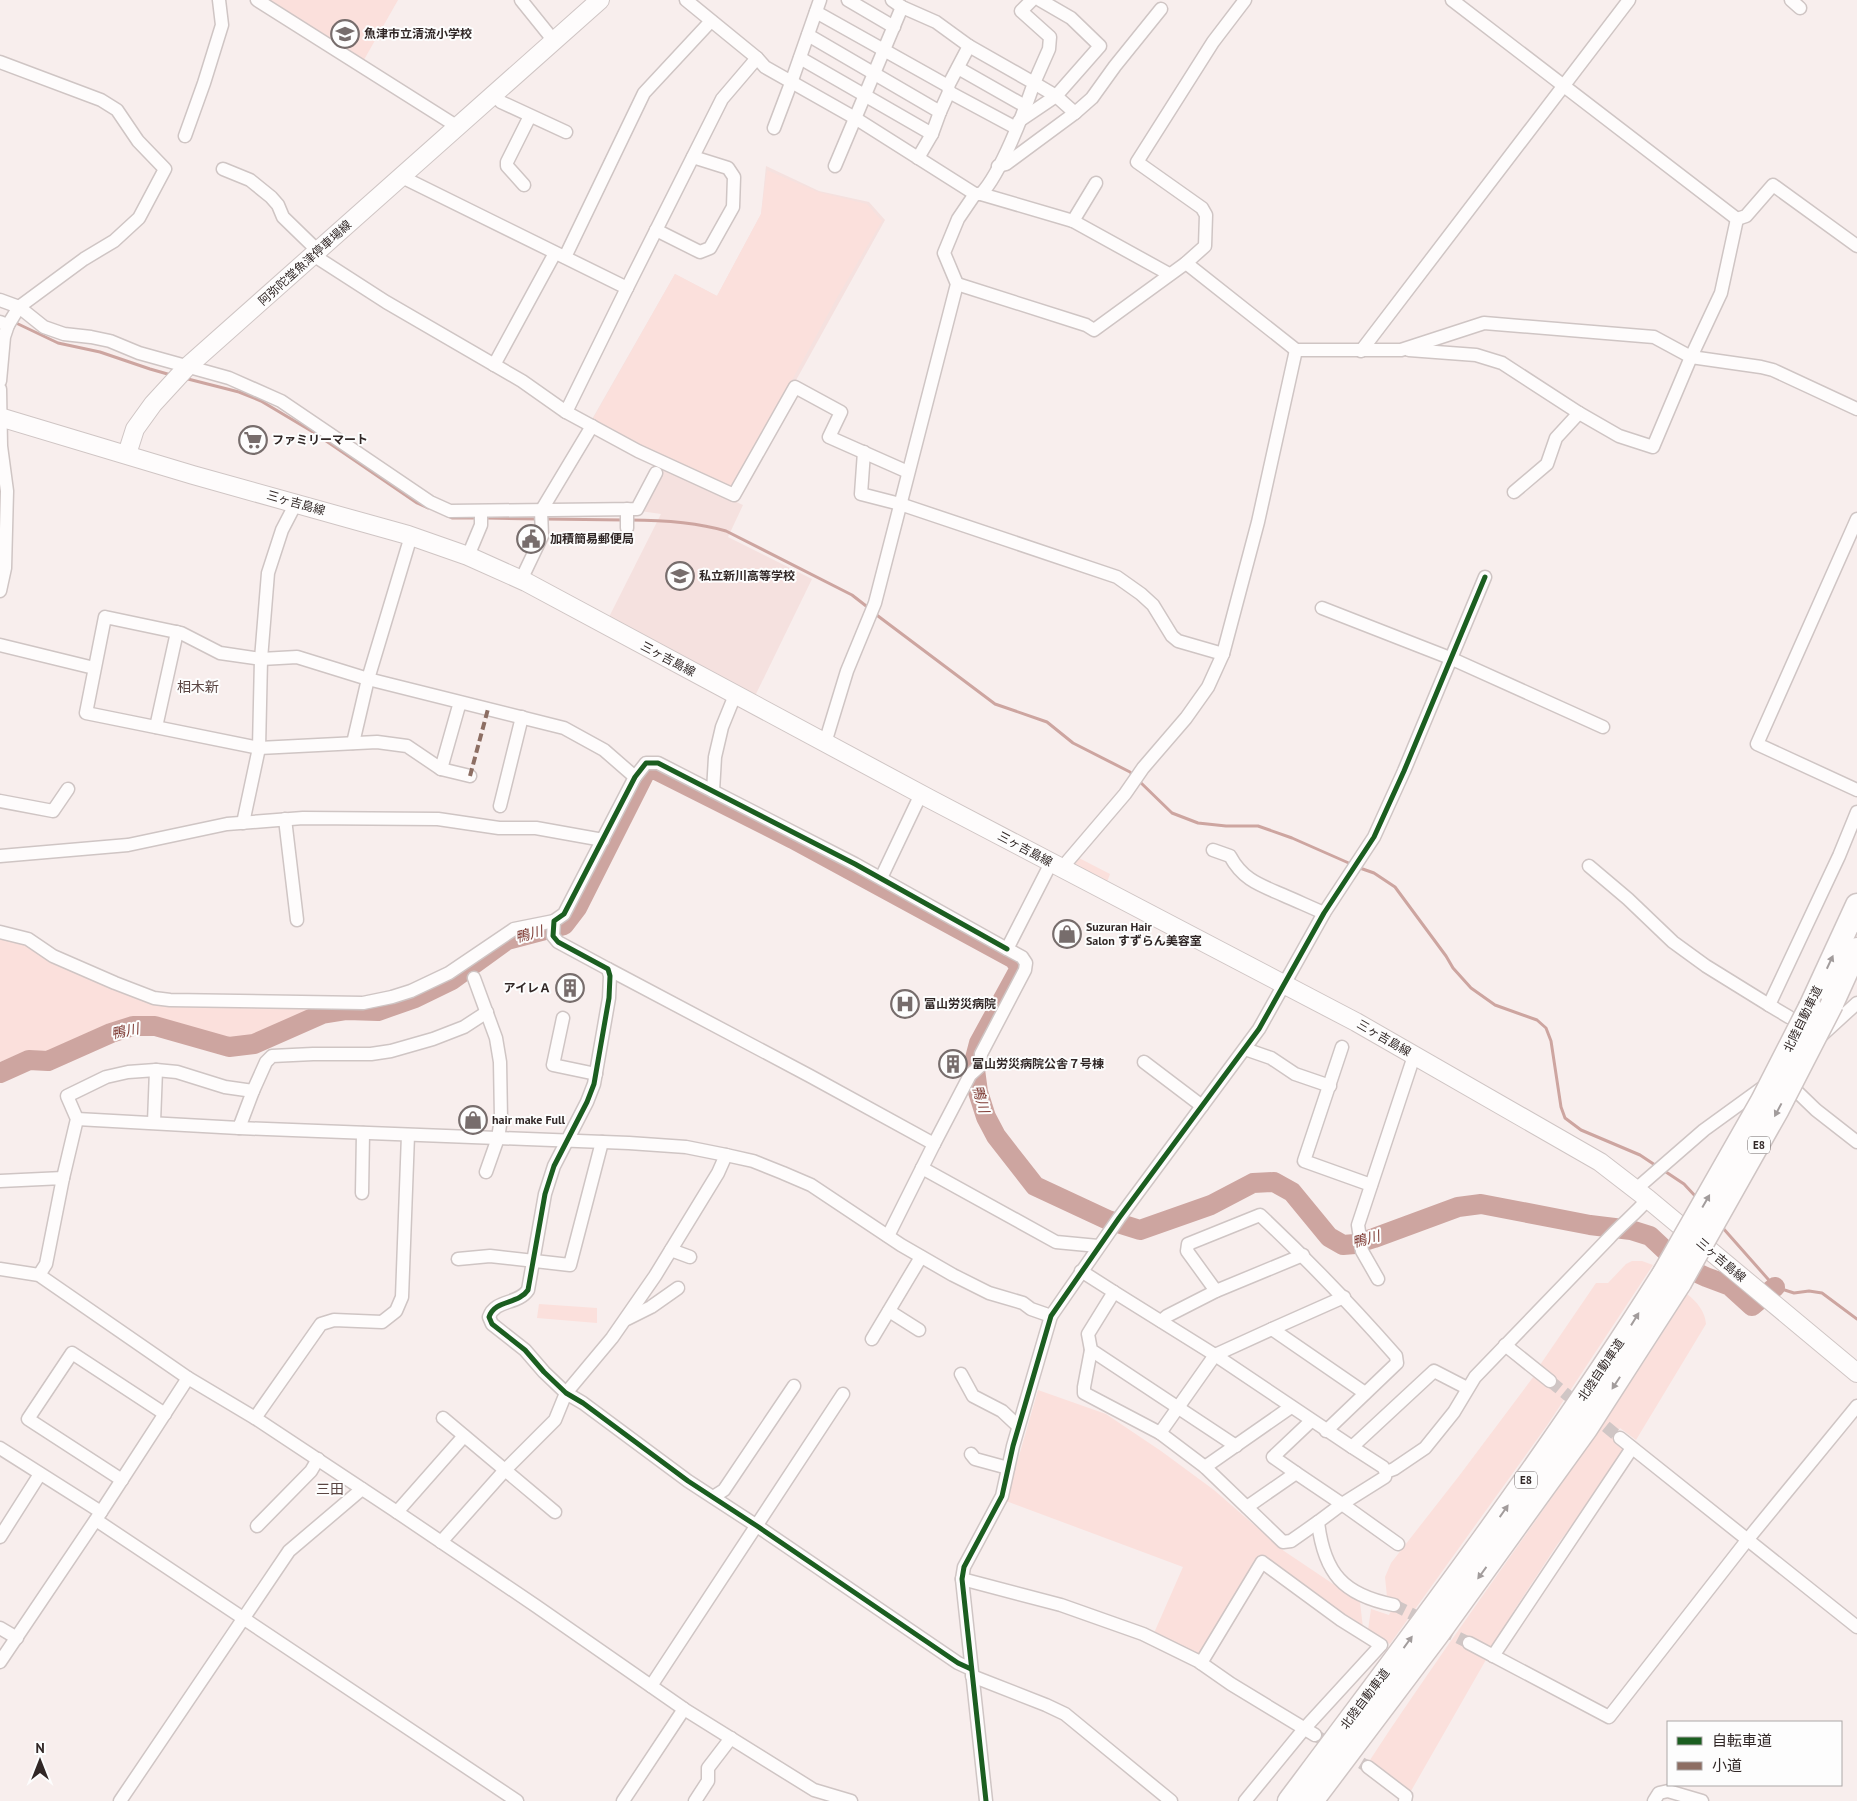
<svg xmlns="http://www.w3.org/2000/svg" width="1857" height="1801" font-family="'PT Sans','Noto Sans JP',sans-serif">
	<style>
		.built { fill: #f5e1df }
		.green { fill: #fbe0dc }
		.lines { fill: none; stroke-linecap: round; stroke-linejoin: round }
		.stream { stroke: #cda5a0; stroke-width: 3 }
		.river { stroke: #cda5a0; stroke-width: 20 }
		.street-tunnel { stroke: #d0c6c5; stroke-width: 12; stroke-dasharray: 12 6; stroke-linecap: butt }
		.street-casing { stroke: #cfc5c4; stroke-width: 15 }
		.secondary-casing { stroke: #cfc5c4; stroke-width: 20 }
		.highway-casing { stroke: #cfc5c4; stroke-width: 25 }
		.street { stroke: #fefcfc; stroke-width: 12 }
		.secondary { stroke: #fefcfc; stroke-width: 18 }
		.highway { stroke: #fefcfc; stroke-width: 22 }
		.highway-bridge-casing { stroke: #cfc5c4; stroke-width: 25; stroke-linecap: butt }
		.highway-bridge { stroke: #fefcfc; stroke-width: 22 }
		.quiet { stroke: #8d6e63; stroke-width: 4; stroke-dasharray: 8 4; stroke-linecap: butt }
		.cycleway-casing { stroke: #fdfdfd; stroke-width: 8 }
		.cycleway { stroke: #1b5e20; stroke-width: 5 }
		.oneway { fill: #a29c9c }
		.labels { text-anchor: middle; stroke-width: 4; stroke-linejoin: round; paint-order: stroke }
		.shield { fill: #fdfdfd; stroke: #6e6766; stroke-width: 1 }
		.shield-label { font-size: 11px; font-weight: bold; fill: #312726 }
		.poi-label { font-size: 12px; font-weight: bold; fill: #312726; stroke: #fdfdfd; text-anchor: start }
		.street-label { font-size: 12px; fill: #312726; stroke: #fdfdfd }
		.neighbourhood-label { font-size: 14px; fill: #5a4542; stroke: #fdfdfd }
		.water-label { font-size: 14px; font-style: italic; fill: #7e3a33; stroke: #fdfdfd }
	</style>
	<rect width="100%" height="100%" fill="#f8eeed"/>
	<!-- built -->
	<path class="built" d="M766,166L819,191L869,202L885,220L730,499L743,505L728,537L812,579L755,696L609,617L661,514L640,511L664,458L591,421L675,274L717,296L761,214Z"/>
	<!-- green -->
	<g class="green">
		<path d="M257,0H398L361,65Z"/>
		<path d="M767,170L818,192L867,204L882,221L838,296L732,490L638,446L593,419L675,274L717,296L761,214Z"/>
		<path d="M1079,858L1110,874L1107,882L1074,864Z"/>
		<path d="M0,935L18,940L133,996L318,1008L249,1041L231,1042L167,1023L144,1019L113,1024L88,1035L54,1053L28,1050L0,1062Z"/>
		<path d="M1632,1261H1642L1653,1265L1548,1424L1390,1644L1368,1630L1371,1609L1389,1615L1397,1599L1387,1597L1385,1577L1391,1563L1459,1476L1534,1376L1546,1383L1553,1375L1540,1365L1596,1283H1608L1626,1264Z"/>
		<path d="M1687,1294C1697,1302 1705,1311 1706,1324L1636,1440L1620,1428L1613,1437L1628,1451L1557,1545L1515,1609L1411,1791L1370,1760C1473,1603 1589,1454 1687,1294Z"/>
		<path d="M539,1304L597,1308V1323L537,1318Z"/>
		<path d="M1038,1390L1106,1414L1161,1451L1214,1490L1284,1551L1360,1602L1363,1628L1261,1557L1200,1654L1154,1633L1183,1567L1006,1501Z"/>
	</g>
	<g class="lines">
		<!-- stream -->
		<g class="stream">
			<path d="M14,322L58,343L100,352L150,369L171,375"/>
			<path d="M184,378L239,392L261,401L313,432L417,503L428,508"/>
			<path d="M448,516L452,518H479"/>
			<path d="M485,518L539,519"/>
			<path d="M545,519L624,520"/>
			<path d="M630,520C662,520 695,522 726,531L852,595L870,609"/>
			<path d="M874,613L995,704L1047,722L1073,743L1130,772L1134,776"/>
			<path d="M1138,780L1172,813L1198,823L1226,826H1258L1292,838L1351,864"/>
			<path d="M1357,867L1374,873L1395,887L1446,956L1453,968L1471,988L1495,1005L1537,1020L1546,1028L1551,1041L1561,1107L1565,1118L1581,1130L1640,1155L1658,1167"/>
			<path d="M1663,1170L1684,1184L1697,1198"/>
			<path d="M1722,1227L1775,1287L1794,1293L1809,1291L1822,1293L1857,1319"/>
		</g>
		<!-- river -->
		<path class="river" d="M0,1073L29,1060L48,1061L111,1033L133,1026H155L229,1047L254,1044L322,1014L347,1010L378,1011L415,998L452,980L507,940L564,925L577,908L647,769L656,770L793,839L1014,959L1020,968L979,1043L974,1062L978,1092L986,1117L996,1136L1035,1186L1108,1220L1140,1230L1211,1205L1253,1183L1274,1182L1292,1192L1329,1237L1343,1245L1355,1244L1374,1238L1458,1207L1481,1204L1590,1225L1631,1230L1650,1236L1682,1266L1706,1277L1730,1286L1752,1306L1775,1287"/>
		<!-- street-tunnel -->
		<g class="street-tunnel">
			<path d="M1550,1381L1620,1438"/>
			<path d="M1394,1605L1469,1643"/>
			<path d="M1315,1735L1368,1767"/>
		</g>
		<defs>
			<g id="street">
				<path d="M257,0L458,127"/>
				<path d="M521,0L554,41"/>
				<path d="M686,0L757,58L765,67L855,118L975,194H981L1073,221L1169,274"/>
				<path d="M848,0L894,27"/>
				<path d="M892,0L902,7L936,22L969,46L948,86"/>
				<path d="M1032,0L1021,11L1050,37L1049,49L1034,83L1056,96L1100,46L1071,18L1040,0"/>
				<path d="M1452,0L1737,219"/>
				<path d="M1791,0L1800,8"/>
				<path d="M808,35L940,112L949,92L948,86L816,12"/>
				<path d="M969,46L1034,83C1024,112 1001,173 981,194"/>
				<path d="M800,58L932,134L940,112"/>
				<path d="M0,62L101,100L117,110L138,141L165,169L139,218L114,241L84,259L19,307L8,325"/>
				<path d="M958,68L1025,106"/>
				<path d="M949,92L1016,128"/>
				<path d="M494,95L501,102L566,132"/>
				<path d="M1075,113L1092,98L1115,66L1161,9"/>
				<path d="M774,128L791,83L820,0"/>
				<path d="M185,136L204,83L222,25L219,0"/>
				<path d="M918,158L932,134"/>
				<path d="M835,166L902,7"/>
				<path d="M998,166L1006,164L1075,113L1056,96L1019,121"/>
				<path d="M223,169L250,180L271,197L278,205L283,217L318,251"/>
				<path d="M524,185L507,166V162L530,116"/>
				<path d="M1737,219L1746,216L1773,185L1857,246"/>
				<path d="M1073,221L1096,183"/>
				<path d="M656,230L700,252L710,248L733,207L734,177L728,168L693,157"/>
				<path d="M313,255L386,302L522,381L566,412L627,288L402,177"/>
				<path d="M565,257L644,93L711,21"/>
				<path d="M1186,263L1296,350H1401L1484,323L1654,337L1691,357L1761,367L1773,370L1857,409"/>
				<path d="M957,284L1086,325L1094,330L1186,263L1205,246L1206,215L1202,208L1137,162L1213,42L1245,0"/>
				<path d="M627,288L722,99L757,58"/>
				<path d="M0,300L19,307L44,327L64,334L91,337L110,341L139,353L229,378L281,401L430,502L450,511L637,509L656,473"/>
				<path d="M0,322L8,325L4,337L0,381"/>
				<path d="M1409,350L1476,355L1502,363L1579,413"/>
				<path d="M1361,351L1629,0"/>
				<path d="M494,365L555,253"/>
				<path d="M0,389L1,446L7,491L5,568L0,591"/>
				<path d="M566,412L638,451L734,495L795,387L841,412L829,437L908,472"/>
				<path d="M864,452L861,494L900,504L1117,577L1141,594L1153,605L1172,636L1178,641L1223,654"/>
				<path d="M1514,492L1547,464L1556,438L1579,413L1619,436L1653,447L1691,357L1721,293L1737,219"/>
				<path d="M1857,519L1757,744L1857,790"/>
				<path d="M627,528V509"/>
				<path d="M468,556L481,525V512"/>
				<path d="M521,580L542,536L541,511L592,426"/>
				<path d="M1322,608L1450,658L1603,727"/>
				<path d="M0,645L94,668"/>
				<path d="M460,702L441,769L407,746L377,742L259,748L86,713L105,617L181,633L220,653L261,659L297,657L368,679L564,728L604,750L635,777"/>
				<path d="M156,727L177,632"/>
				<path d="M353,743L368,679L411,536"/>
				<path d="M825,743L847,671L875,603L957,284L944,253L958,219L975,194"/>
				<path d="M441,769L470,776"/>
				<path d="M713,791L715,757L722,727L735,695"/>
				<path d="M0,801L53,811L68,789"/>
				<path d="M500,806L522,717"/>
				<path d="M285,819L297,920"/>
				<path d="M243,823L259,748L261,659L268,573L282,530L296,503"/>
				<path d="M1213,850L1230,856C1243,880 1260,885 1283,895C1297,901 1310,907 1324,913"/>
				<path d="M0,856L128,845L227,824L303,818L438,819L499,828H536L603,840"/>
				<path d="M1589,866L1628,899L1673,942L1706,966L1769,1005"/>
				<path d="M1061,869L1125,794L1143,768L1186,718L1208,687L1223,654L1258,522L1296,350"/>
				<path d="M881,878L921,794"/>
				<path d="M0,932L28,939L53,956L115,983L154,998L170,1000L363,1003L392,997L411,991L449,973L514,929L554,921"/>
				<path d="M608,969L810,1076L934,1144L970,1075L980,1066L981,1054L1025,970L1026,963L1022,957L1007,949L1051,863"/>
				<path d="M474,978L496,1038L500,1062L501,1119L498,1138L486,1172"/>
				<path d="M1789,1017L1769,1005L1839,856L1857,812"/>
				<path d="M563,1018L553,1065L596,1074"/>
				<path d="M1822,1035L1857,1003"/>
				<path d="M1342,1047L1304,1161L1371,1185"/>
				<path d="M1245,1049L1271,1058L1295,1074L1330,1086"/>
				<path d="M1144,1062L1202,1106"/>
				<path d="M1787,1082L1816,1110L1857,1142"/>
				<path d="M253,1091L266,1062L272,1056L313,1054H371L391,1051L433,1039L464,1027L487,1012"/>
				<path d="M77,1119L239,1128L253,1091L225,1087L177,1072L156,1070"/>
				<path d="M239,1128L629,1143L686,1147L726,1155L753,1161L783,1173L811,1185L901,1245L953,1275L989,1293L1023,1303L1031,1309L1051,1316"/>
				<path d="M922,1168L1056,1242L1098,1246"/>
				<path d="M63,1178L77,1119L67,1096L106,1077L128,1072L156,1070L154,1122"/>
				<path d="M0,1181L63,1178L46,1264L39,1275"/>
				<path d="M1635,1190L1704,1130L1766,1085"/>
				<path d="M362,1193L363,1133"/>
				<path d="M888,1236L934,1144"/>
				<path d="M671,1250L690,1257"/>
				<path d="M458,1259L490,1256L570,1265L602,1142"/>
				<path d="M0,1269L39,1275L188,1378L255,1418L397,1512L536,1606L684,1709L814,1790L851,1801"/>
				<path d="M1081,1271L1114,1292L1088,1334L1091,1350L1236,1446"/>
				<path d="M1378,1279L1362,1251L1358,1225L1414,1056"/>
				<path d="M1216,1291L1187,1251L1188,1244L1260,1215C1308,1260 1353,1307 1396,1356L1397,1363L1326,1431"/>
				<path d="M1114,1292L1215,1355L1352,1447L1434,1371L1467,1388"/>
				<path d="M889,1311L919,1330"/>
				<path d="M627,1319L651,1307L678,1288"/>
				<path d="M1161,1321L1167,1316L1216,1291L1303,1255"/>
				<path d="M1272,1329L1344,1297"/>
				<path d="M872,1339L921,1257"/>
				<path d="M1505,1345L1550,1381"/>
				<path d="M1091,1350L1084,1387V1393L1160,1433L1205,1467L1283,1542L1291,1541L1318,1522"/>
				<path d="M961,1374L973,1396L1002,1411L1018,1426"/>
				<path d="M255,1418L321,1324L334,1320L382,1322L396,1311L402,1297L408,1135"/>
				<path d="M443,1418L555,1512"/>
				<path d="M1160,1433L1215,1355L1272,1329L1365,1393"/>
				<path d="M1620,1438L1857,1627"/>
				<path d="M1352,1447L1383,1467L1386,1472"/>
				<path d="M0,1448L101,1512"/>
				<path d="M971,1454L975,1459L1008,1468"/>
				<path d="M1205,1467L1291,1407"/>
				<path d="M1296,1473L1273,1457L1311,1421"/>
				<path d="M122,1480L28,1419L72,1353L165,1414"/>
				<path d="M713,1497L724,1490L794,1386"/>
				<path d="M1247,1507L1296,1473L1342,1504L1385,1477L1386,1472L1394,1469L1425,1448L1454,1412L1475,1377L1609,1238C1622,1224 1636,1213 1648,1199"/>
				<path d="M397,1512L464,1436"/>
				<path d="M96,1520L517,1801"/>
				<path d="M257,1526L311,1471L318,1459"/>
				<path d="M0,1537L40,1474"/>
				<path d="M441,1542L505,1470L555,1420L566,1393L612,1338L655,1276L718,1173L726,1155"/>
				<path d="M962,1579L1061,1605L1143,1634L1198,1661L1231,1684L1315,1735"/>
				<path d="M1394,1605C1343,1595 1324,1573 1318,1522L1342,1504L1398,1544"/>
				<path d="M0,1628L17,1638"/>
				<path d="M1469,1643L1609,1717L1748,1539L1857,1406"/>
				<path d="M1493,1656L1632,1448"/>
				<path d="M0,1662L101,1512L188,1378"/>
				<path d="M1201,1663L1262,1562L1341,1620L1381,1645L1304,1729L1245,1801"/>
				<path d="M971,1669L958,1663L757,1526L688,1481L583,1403L566,1393L544,1372L525,1350L492,1324L489,1317C495,1299 518,1305 528,1290L545,1194L554,1166L587,1102L594,1084L609,998L610,976L608,969L558,942L553,936L554,921L564,914L635,777L646,763H658L855,864L1007,949"/>
				<path d="M972,1676L1046,1705L1065,1714L1171,1801"/>
				<path d="M651,1686L843,1394"/>
				<path d="M1368,1767L1406,1796L1405,1801"/>
				<path d="M120,1801L289,1551L362,1489"/>
				<path d="M623,1801L684,1709"/>
				<path d="M695,1801L708,1781V1768L731,1738"/>
				<path d="M986,1801L962,1579L964,1567L1002,1496L1013,1446L1051,1316L1119,1218L1259,1029L1324,913L1374,837L1404,771L1485,577"/>
				<path d="M1654,1801L1659,1793L1668,1791L1702,1801"/>
			</g>
			<g id="secondary">
				<path d="M0,417L193,475L408,535L468,556L526,582L930,799L1356,1022L1600,1162L1648,1199L1857,1373"/>
				<path d="M127,454L135,429L153,404L187,367L600,0"/>
			</g>
			<g id="highway">
				<path d="M1832,1004L1857,949"/>
				<path d="M1810,1007L1857,905"/>
				<path d="M1289,1801C1419,1628 1549,1456 1664,1273"/>
				<path d="M1312,1801L1438,1634L1586,1429L1680,1283"/>
			</g>
		</defs>
		<!-- street casing -->
		<use href="#street" class="street-casing"/>
		<!-- secondary casing -->
		<use href="#secondary" class="secondary-casing"/>
		<!-- highway casing -->
		<use href="#highway" class="highway-casing"/>
		<!-- street -->
		<use href="#street" class="street"/>
		<!-- secondary -->
		<use href="#secondary" class="secondary"/>
		<!-- highway -->
		<use href="#highway" class="highway"/>
		<defs>
			<g id="highway-bridge">
				<path d="M1664,1273L1762,1101L1810,1007"/>
				<path d="M1680,1283L1778,1109L1832,1004"/>
			</g>
		</defs>
		<!-- highway-bridge casing -->
		<use href="#highway-bridge" class="highway-bridge-casing"/>
		<!-- highway-bridge -->
		<use href="#highway-bridge" class="highway-bridge"/>
		<!-- quiet -->
		<path class="quiet" d="M470,776L488,709"/>
		<defs>
			<g id="cycleway">
				<path d="M971,1669L958,1663L757,1526L688,1481L583,1403L566,1393L544,1372L525,1350L492,1324L489,1317C495,1299 518,1305 528,1290L545,1194L554,1166L587,1102L594,1084L609,998L610,976L608,969L558,942L553,936L554,921L564,914L635,777L646,763H658L855,864L1007,949"/>
				<path d="M986,1801L962,1579L964,1567L1002,1496L1013,1446L1051,1316L1119,1218L1259,1029L1324,913L1374,837L1404,771L1485,577"/>
			</g>
		</defs>
		<!-- cycleway casing -->
		<use href="#cycleway" class="cycleway-casing"/>
		<!-- cycleway -->
		<use href="#cycleway" class="cycleway"/>
	</g>
	<!-- one-way arrows -->
	<defs><path id="oneway-solid" d="M-6-.8H1V-3.2L6.5 0L1 3.2V.8H-6Z" transform="scale(1.25)"/></defs>
	<g class="oneway">
		<use href="#oneway-solid" transform="translate(1830 962) rotate(-65)"/>
		<use href="#oneway-solid" transform="translate(1778 1110) rotate(118)"/>
		<use href="#oneway-solid" transform="translate(1706 1201) rotate(-60)"/>
		<use href="#oneway-solid" transform="translate(1635 1319) rotate(-58)"/>
		<use href="#oneway-solid" transform="translate(1616 1383) rotate(123)"/>
		<use href="#oneway-solid" transform="translate(1504 1511) rotate(-55)"/>
		<use href="#oneway-solid" transform="translate(1482 1573) rotate(126)"/>
		<use href="#oneway-solid" transform="translate(1408 1642) rotate(-54)"/>
	</g>
	<!-- icons -->
	<defs>
		<symbol id="school-ring" viewBox="-11 -11 22 22"><circle r="9.5" fill="#fdfdfd" stroke="#776d6c" stroke-width="1.5"/><path d="M0-5L7-2L0 1L-7-2ZM-4 1L0 2.5L4 1V4Q0 6-4 4Z" fill="#776d6c"/></symbol>
		<symbol id="supermarket-ring" viewBox="-11 -11 22 22"><circle r="9.5" fill="#fdfdfd" stroke="#776d6c" stroke-width="1.5"/><path d="M-6-5.5h2.5l.6 2H6L4.5 2H-2.5L-4.4-4H-6ZM-1.5 3.2a1.3 1.3 0 1 0 .1 0ZM3 3.2a1.3 1.3 0 1 0 .1 0Z" fill="#776d6c"/></symbol>
		<symbol id="civic-ring" viewBox="-11 -11 22 22"><circle r="9.5" fill="#fdfdfd" stroke="#776d6c" stroke-width="1.5"/><path d="M-.6-6.5H3V-4.5H.6V-3L4-1V1h2V6H-6V1h2V-1L-.6-3ZM-1.2 2.5V6h2.4V2.5Z" fill="#776d6c"/></symbol>
		<symbol id="shop-ring" viewBox="-11 -11 22 22"><circle r="9.5" fill="#fdfdfd" stroke="#776d6c" stroke-width="1.5"/><path d="M-5-2.5h2.3a2.7 3.5 0 0 1 5.4 0H5L5.5 6h-11ZM-1.5-2.5h3a1.5 2.3 0 0 0-3 0Z" fill="#776d6c"/></symbol>
		<symbol id="building-ring" viewBox="-11 -11 22 22"><circle r="9.5" fill="#fdfdfd" stroke="#776d6c" stroke-width="1.5"/><path d="M-4-6H4V6H1V3H-1V6H-4ZM-2.5-4.3h1.7v1.8h-1.7ZM.8-4.3h1.7v1.8H.8ZM-2.5-1h1.7V.8h-1.7ZM.8-1h1.7V.8H.8Z" fill="#776d6c"/></symbol>
		<symbol id="hospital-ring" viewBox="-11 -11 22 22"><circle r="9.5" fill="#fdfdfd" stroke="#776d6c" stroke-width="1.5"/><path d="M-5-5h3v3.5h4V-5h3V5h-3V1.5h-4V5h-3Z" fill="#776d6c"/></symbol>
	</defs>
	<g fill-rule="evenodd">
		<use href="#school-ring" x="329" y="18" width="32" height="32"/>
		<use href="#supermarket-ring" x="237" y="424" width="32" height="32"/>
		<use href="#civic-ring" x="515" y="523" width="32" height="32"/>
		<use href="#school-ring" x="664" y="560" width="32" height="32"/>
		<use href="#shop-ring" x="1051" y="918" width="32" height="32"/>
		<use href="#building-ring" x="554" y="972" width="32" height="32"/>
		<use href="#hospital-ring" x="889" y="988" width="32" height="32"/>
		<use href="#building-ring" x="937" y="1048" width="32" height="32"/>
		<use href="#shop-ring" x="457" y="1104" width="32" height="32"/>
	</g>
	<g class="labels">
		<!-- shield labels -->
		<g class="shield">
			<rect x="1748" y="1136.5" width="22" height="17" rx="4"/>
			<rect x="1515" y="1471.5" width="22" height="17" rx="4"/>
		</g>
		<g class="shield-label">
			<text x="1759" y="1149">E8</text>
			<text x="1526" y="1484">E8</text>
		</g>
		<!-- poi labels -->
		<g class="poi-label">
			<text x="364" y="38">魚津市立清流小学校</text>
			<text x="272" y="444">ファミリーマート</text>
			<text x="550" y="543">加積簡易郵便局</text>
			<text x="699" y="580">私立新川高等学校</text>
			<text x="1086" y="931">Suzuran Hair<tspan x="1086" dy="14">Salon すずらん美容室</tspan></text>
			<text x="551" y="992" text-anchor="end">アイレＡ</text>
			<text x="924" y="1008">富山労災病院</text>
			<text x="972" y="1068">富山労災病院公舎７号棟</text>
			<text x="492" y="1124">hair make Full</text>
		</g>
		<!-- street labels -->
		<g class="street-label">
			<text transform="translate(305 263) rotate(-42)" y="4">阿弥陀堂魚津停車場線</text>
			<text transform="translate(296 503) rotate(16)" y="4">三ヶ吉島線</text>
			<text transform="translate(668 659) rotate(28)" y="4">三ヶ吉島線</text>
			<text transform="translate(1025 849) rotate(28)" y="4">三ヶ吉島線</text>
			<text transform="translate(1803 1019) rotate(-64)" y="4">北陸自動車道</text>
			<text transform="translate(1384 1038) rotate(30)" y="4">三ヶ吉島線</text>
			<text transform="translate(1721 1260) rotate(40)" y="4">三ヶ吉島線</text>
			<text transform="translate(1601 1370) rotate(-56)" y="4">北陸自動車道</text>
			<text transform="translate(1365 1699) rotate(-53)" y="4">北陸自動車道</text>
		</g>
		<!-- neighbourhood labels -->
		<g class="neighbourhood-label">
			<text x="198" y="692">相木新</text>
			<text x="330" y="1494">三田</text>
		</g>
		<!-- water labels -->
		<g class="water-label">
			<text transform="translate(529 934) rotate(-15)" y="5">鴨川</text>
			<text transform="translate(125 1031) rotate(-12)" y="5">鴨川</text>
			<text transform="translate(981 1099) rotate(75)" y="5">鴨川</text>
			<text transform="translate(1366 1239) rotate(-15)" y="5">鴨川</text>
		</g>
	</g>
	<!-- legend -->
	<rect x="1667" y="1721" width="175" height="65" fill="#fdfdfd" stroke="#aba7a7"/>
	<rect x="1677" y="1737" width="25" height="8" fill="#1b5e20" stroke="#aba7a7"/>
	<text x="1712" y="1746" font-size="15" fill="#312726">自転車道</text>
	<rect x="1677" y="1762" width="25" height="8" fill="#8d6e63" stroke="#aba7a7"/>
	<text x="1712" y="1771" font-size="15" fill="#312726">小道</text>
	<!-- north arrow -->
	<g transform="translate(40 1761)" stroke="#fdfdfd" stroke-width="4" paint-order="stroke">
	<path d="M0-4L9 19L0 12L-9 19Z" fill="#312726"/>
	<text y="-8" font-size="14" font-weight="bold" text-anchor="middle" fill="#312726">N</text>
	</g>
</svg>
